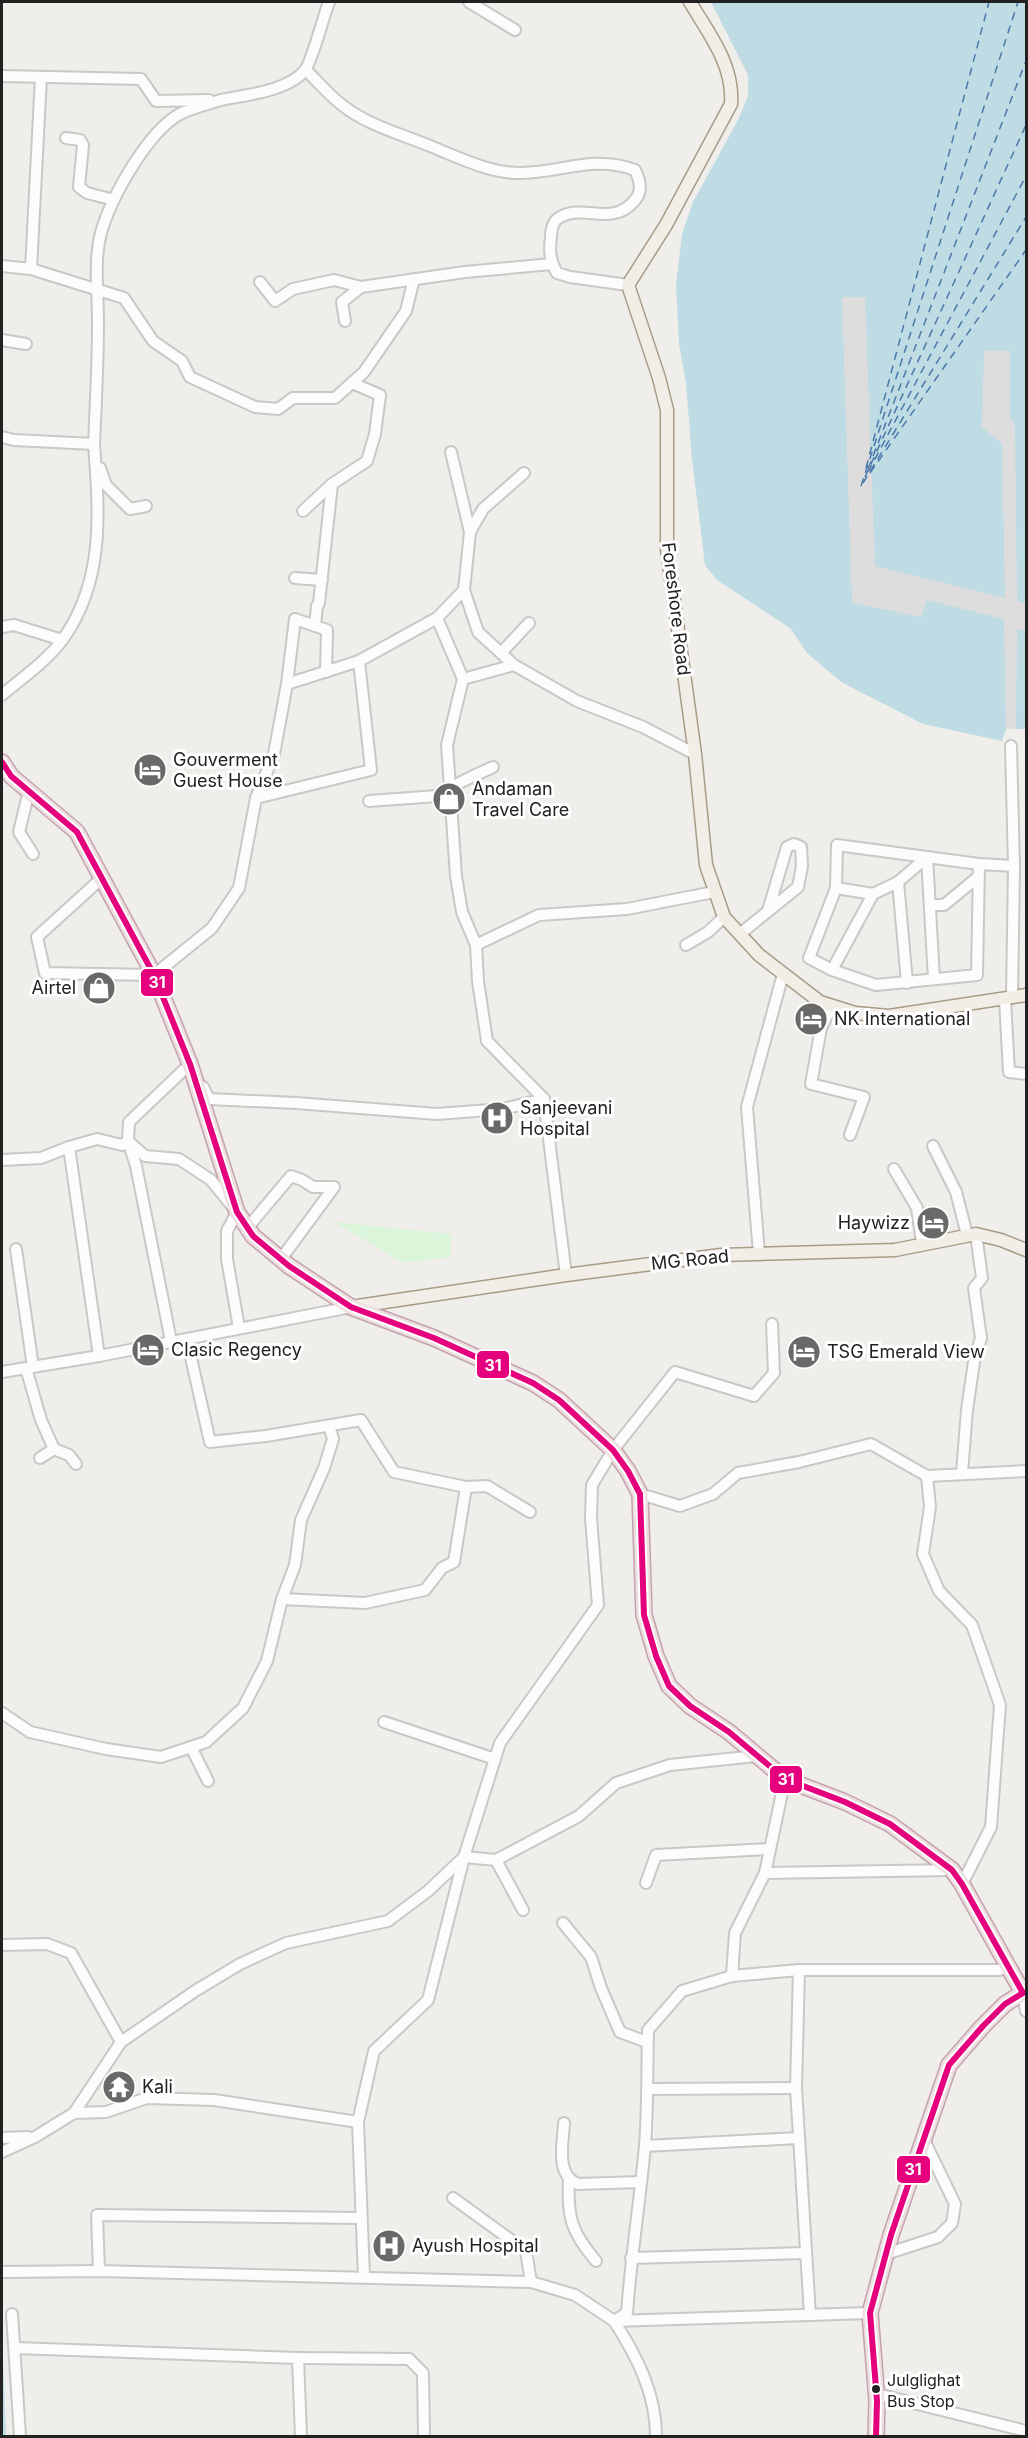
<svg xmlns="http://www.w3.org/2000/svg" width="1028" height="2438" font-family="Inter,sans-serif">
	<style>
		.park { fill: #daf5da }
		.water { fill: #bfdbe3 }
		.pier { fill: #dedddd }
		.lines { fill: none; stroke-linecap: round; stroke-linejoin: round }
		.ferry { stroke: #4a7aab; stroke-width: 1.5; stroke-dasharray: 8 6; stroke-linecap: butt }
		.minor-casing { stroke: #c9c8c7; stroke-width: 14 }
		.major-casing { stroke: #a79c86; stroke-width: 15 }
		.highway-casing { stroke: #c5a2ac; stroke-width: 18 }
		.minor { stroke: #fdfcfc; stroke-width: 10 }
		.major { stroke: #f3ede7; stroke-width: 12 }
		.highway { stroke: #ece0e2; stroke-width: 15 }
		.bus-1-casing { stroke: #fff; stroke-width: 10 }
		.bus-1 { stroke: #e5007d; stroke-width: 6 }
		.bus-dot { fill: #222; stroke: #fff; stroke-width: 2 }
		.labels { text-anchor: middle; stroke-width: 6; stroke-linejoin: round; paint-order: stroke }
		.bus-label { font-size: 16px; fill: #222; stroke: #fff; text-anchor: start }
		.street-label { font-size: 18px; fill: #222; stroke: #fff }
		.poi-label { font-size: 18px; fill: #222; stroke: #fff; text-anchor: start }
		.line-badge { stroke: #fff; stroke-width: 2 }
		.badge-label { font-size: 16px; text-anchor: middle; font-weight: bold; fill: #fff }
	</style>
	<rect width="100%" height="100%" fill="#f0eeeb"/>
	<!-- park -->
	<path class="park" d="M334,1222L451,1234V1257L403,1263Z"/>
	<!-- water -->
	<g class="water">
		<path d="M711,2H1026V729H1006L1002,741L923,724L841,682L807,653L790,628L717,580L705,565L692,459L686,383L679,344L676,285L682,234L693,202L738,120L748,96V75Z"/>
		<path d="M2,2326V2335L6,2436H2Z"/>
	</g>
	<!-- pier -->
	<path class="pier" d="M842,297H865L875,566L1005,598L1002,443L982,427L984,351H1010V416L1015,427L1017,601L1026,604V631L1017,629L1016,729H1006L1004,619L927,600L921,617L852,603Z"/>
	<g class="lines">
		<!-- ferry -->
		<g class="ferry">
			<path d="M866,468L989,2"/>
			<path d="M868,469L1026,61"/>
			<path d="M868,472L1026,176"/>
			<path d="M870,473L1026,250"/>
			<path d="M865,477L1026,125"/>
			<path d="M863,483L1026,217"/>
			<path d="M861,486L1018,2"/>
		</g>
		<defs>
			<g id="minor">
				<path d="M469,2L515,30"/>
				<path d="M306,70C318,82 329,95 342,105C367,125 401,134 430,146C458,157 490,174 522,173C564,172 593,155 635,170C640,180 643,191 635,200C612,228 585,203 560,217C553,221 551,229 551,237C549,251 550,261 557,273L570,277L628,285"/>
				<path d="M2,76L141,79L156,101L209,100"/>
				<path d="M66,138L80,140L83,145L79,187L87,193L114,200"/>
				<path d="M2,266L31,269L124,298L153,341L182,361L190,377L255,407L278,409L293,398H335L364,372L406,311L414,279"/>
				<path d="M31,269L41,77"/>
				<path d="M260,282L275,301L293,289L334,280L361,287L465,272L552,264"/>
				<path d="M345,321L342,302L361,287"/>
				<path d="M2,340L26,344"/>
				<path d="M2,437L14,440L94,444C96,403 98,362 98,321C98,291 93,255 103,226C114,193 147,134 178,115C191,108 208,104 221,100C245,95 289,91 305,70C312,62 324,14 329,2"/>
				<path d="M451,452L470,532L464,590L478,632L514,665L577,701L643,727L695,754"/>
				<path d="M100,468L106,485L130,509L146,506"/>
				<path d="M303,511L332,484"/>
				<path d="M470,532L483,509L524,473"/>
				<path d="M295,578L322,580"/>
				<path d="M464,590L437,618L463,679L514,665"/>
				<path d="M315,626L317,606L319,603L332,484L367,461L375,434L380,395L352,383"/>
				<path d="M2,627L14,625L62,640"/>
				<path d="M501,653L529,623"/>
				<path d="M463,679L447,745L456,876L462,912L476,945L478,981L487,1041L544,1099"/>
				<path d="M287,684L295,619L327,630L326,672"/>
				<path d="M2,695C22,678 47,661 63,639C105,580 99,512 94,444"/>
				<path d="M1011,746L1014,866L1012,998"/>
				<path d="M451,789C457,782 483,772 493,767"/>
				<path d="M29,791L19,832L33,854"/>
				<path d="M256,798L371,770L359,661"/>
				<path d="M369,801L451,795"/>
				<path d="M927,857L934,979"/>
				<path d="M979,864L977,975L876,985L832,970L809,958L836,888L837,845L979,864L1014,866"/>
				<path d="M102,878L37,937L45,973L154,975L212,928L239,888L256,798L274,754L287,684L359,661L437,618"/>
				<path d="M898,882L907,983"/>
				<path d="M836,888L873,894"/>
				<path d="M930,905H944L978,877"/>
				<path d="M740,934L798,887L802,866L801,847L794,844L787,847L768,911"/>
				<path d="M476,945L539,915L627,909L714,892"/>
				<path d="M686,945L708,932L724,917"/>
				<path d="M832,970L873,894L898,882L927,857"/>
				<path d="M1005,999L1009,1072L1026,1074"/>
				<path d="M832,1006L821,1028L811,1084L864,1097L850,1135"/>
				<path d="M203,1087L209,1099L296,1103L437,1114L503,1109L544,1099L566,1275"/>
				<path d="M128,1141L145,1156L179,1159L211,1180L237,1212L227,1231V1259L239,1328"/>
				<path d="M129,1144L136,1166L171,1341"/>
				<path d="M933,1146L956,1192L967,1235"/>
				<path d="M69,1147L99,1356"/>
				<path d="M2,1160L41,1158L69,1147L97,1139L122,1145L128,1141L129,1122L190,1064L193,1068"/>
				<path d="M894,1169L917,1208L922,1243"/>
				<path d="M248,1227L291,1176L302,1180L313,1187H334L281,1259"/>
				<path d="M16,1249L33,1367"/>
				<path d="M759,1253L747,1107L783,974"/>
				<path d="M187,1340L210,1442L266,1436L361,1420L394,1472L466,1487L487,1486L530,1512"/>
				<path d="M26,1368L41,1420L54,1449"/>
				<path d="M2,1372L99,1356L351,1307"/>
				<path d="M40,1458L54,1449L69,1455L76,1464"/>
				<path d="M962,1473L967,1410L974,1362L981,1338L974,1288L982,1278L976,1234"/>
				<path d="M640,1494L680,1506L713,1494L738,1473L799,1462L871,1444L927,1476"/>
				<path d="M282,1599L295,1565L301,1520L324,1468L333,1439L329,1426"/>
				<path d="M2,1713L30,1732L106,1749L161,1757L206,1742L243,1708L267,1661L282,1599L365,1603L425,1590L442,1568L454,1562L466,1487"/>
				<path d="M384,1722L495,1759"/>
				<path d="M191,1747L208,1781"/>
				<path d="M496,1860L523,1910"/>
				<path d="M765,1873L785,1779"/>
				<path d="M646,1883L656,1855L770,1849"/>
				<path d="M962,1884L991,1827L1000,1705L972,1625L939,1591L923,1554L930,1507L927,1476L1026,1471"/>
				<path d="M563,1923L591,1957L601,1988L620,2032L647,2042"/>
				<path d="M2,1945L47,1944L71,1953L121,2042"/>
				<path d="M799,1970L796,2088L810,2315"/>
				<path d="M732,1976L735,1933L765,1873L952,1870"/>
				<path d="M1023,1993L1026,2011"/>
				<path d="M648,2089L796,2088"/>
				<path d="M74,2113L106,2112L147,2098L214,2100L358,2122"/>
				<path d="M564,2123C563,2143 555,2175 578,2184L640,2182"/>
				<path d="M2,2138L28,2137"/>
				<path d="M645,2146L798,2138"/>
				<path d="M2,2152L35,2137L74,2113L121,2042L195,1991L240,1964L286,1943L388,1921L428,1891L464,1857L500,1743L598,1605L591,1518L592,1485L613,1450L675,1372L754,1396L774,1373L772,1324"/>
				<path d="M569,2180C567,2218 572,2233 596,2261"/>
				<path d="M453,2198L526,2251L531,2282"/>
				<path d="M886,2254L938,2237L952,2223L955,2204L924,2140"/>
				<path d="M631,2258L804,2253"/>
				<path d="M99,2271L97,2215L360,2218"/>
				<path d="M2,2272L99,2271L531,2282L575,2295L614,2321L870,2313"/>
				<path d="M364,2277L358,2122L374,2051L428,2000L464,1857L496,1860L579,1816L616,1783L670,1765L756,1756"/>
				<path d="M12,2314L20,2436"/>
				<path d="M15,2348L298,2358L301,2436"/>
				<path d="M298,2358L409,2359L423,2373L424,2436"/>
				<path d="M877,2394L1026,2431"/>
				<path d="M656,2436C656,2394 637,2356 614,2321L627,2313C631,2256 640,2201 645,2145C648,2106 647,2068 648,2030L682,1991L732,1976L799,1970H999L1008,1967"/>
			</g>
			<g id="major">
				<path d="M690,2C709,34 734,65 731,104L666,225L628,285L659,378L667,410V549L695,754L706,865L724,917L759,955L820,1002L855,1013L889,1016L1026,995"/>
				<path d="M351,1307L566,1275L721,1255L895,1250L976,1234L1001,1240L1026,1250"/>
			</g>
			<path id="highway" d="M2,762L11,776L77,832L127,925L154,975L190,1064L237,1212L253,1236L289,1266L351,1307L434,1338L533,1383L559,1400L613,1450L628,1471L640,1494L644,1615L656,1656L669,1686L690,1706L729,1732L785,1779L845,1802L890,1824L952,1870L962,1884L1023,1993L1005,2004L983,2026L949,2065L891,2235L870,2313L877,2401L876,2436"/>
		</defs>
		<!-- minor casing -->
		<use href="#minor" class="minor-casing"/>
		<!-- major casing -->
		<use href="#major" class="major-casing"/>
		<!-- highway casing -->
		<use href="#highway" class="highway-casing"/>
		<!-- minor -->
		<use href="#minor" class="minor"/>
		<!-- major -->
		<use href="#major" class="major"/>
		<!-- highway -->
		<use href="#highway" class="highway"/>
		<defs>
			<path id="bus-1" d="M2,762L11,776L77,832L127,925L154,975L190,1064L237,1212L253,1236L289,1266L351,1307L434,1338L533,1383L559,1400L613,1450L628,1471L640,1494L644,1615L656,1656L669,1686L690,1706L729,1732L785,1779L845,1802L890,1824L952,1870L962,1884L1023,1993L1005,2004L983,2026L949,2065L891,2235L870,2313L877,2401L876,2436"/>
		</defs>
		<!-- bus-1 casing -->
		<use href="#bus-1" class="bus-1-casing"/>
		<!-- bus-1 -->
		<use href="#bus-1" class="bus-1"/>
	</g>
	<!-- icons -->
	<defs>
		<symbol id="hotel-disc" viewBox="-11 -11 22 22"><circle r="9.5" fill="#6a6968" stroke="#fff"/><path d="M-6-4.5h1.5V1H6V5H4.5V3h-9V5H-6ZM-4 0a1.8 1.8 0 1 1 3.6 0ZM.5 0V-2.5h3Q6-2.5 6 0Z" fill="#fff"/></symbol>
		<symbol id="shop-disc" viewBox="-11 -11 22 22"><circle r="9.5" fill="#6a6968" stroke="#fff"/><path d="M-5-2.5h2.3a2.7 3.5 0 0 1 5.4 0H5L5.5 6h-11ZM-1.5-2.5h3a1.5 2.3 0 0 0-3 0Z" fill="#fff"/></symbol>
		<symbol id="hospital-disc" viewBox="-11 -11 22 22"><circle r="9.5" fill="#6a6968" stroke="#fff"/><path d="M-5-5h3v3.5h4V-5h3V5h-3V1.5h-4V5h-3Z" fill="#fff"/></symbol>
		<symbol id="temple-disc" viewBox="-11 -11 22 22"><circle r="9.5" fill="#6a6968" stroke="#fff"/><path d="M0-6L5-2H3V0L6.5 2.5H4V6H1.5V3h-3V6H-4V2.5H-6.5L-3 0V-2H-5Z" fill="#fff"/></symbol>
	</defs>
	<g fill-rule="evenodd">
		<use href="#hotel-disc" x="131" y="751" width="38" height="38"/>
		<use href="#shop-disc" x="430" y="780" width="38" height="38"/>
		<use href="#shop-disc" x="80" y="969" width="38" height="38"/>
		<use href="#hotel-disc" x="792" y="1000" width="38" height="38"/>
		<use href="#hospital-disc" x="478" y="1099" width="38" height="38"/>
		<use href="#hotel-disc" x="914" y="1204" width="38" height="38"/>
		<use href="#hotel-disc" x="129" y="1331" width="38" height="38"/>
		<use href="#hotel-disc" x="785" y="1333" width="38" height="38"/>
		<use href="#temple-disc" x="100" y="2068" width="38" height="38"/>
		<use href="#hospital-disc" x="370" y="2227" width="38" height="38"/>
	</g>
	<!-- markers -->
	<circle class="bus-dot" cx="876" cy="2389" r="5"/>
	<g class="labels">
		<!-- bus labels -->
		<g class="bus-label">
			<text x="887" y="2386">Julglighat<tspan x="887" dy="21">Bus Stop</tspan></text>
		</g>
		<!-- street labels -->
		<g class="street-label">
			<text transform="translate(676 609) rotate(83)" y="6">Foreshore Road</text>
			<text transform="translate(690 1260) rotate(-6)" y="6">MG Road</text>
		</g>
		<!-- poi labels -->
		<g class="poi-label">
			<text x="173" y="766">Gouverment<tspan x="173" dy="21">Guest House</tspan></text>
			<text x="472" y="795">Andaman<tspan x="472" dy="21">Travel Care</tspan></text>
			<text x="76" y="994" text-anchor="end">Airtel</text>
			<text x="834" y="1025">NK International</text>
			<text x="520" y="1114">Sanjeevani<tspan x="520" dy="21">Hospital</tspan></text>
			<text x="910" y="1229" text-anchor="end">Haywizz</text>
			<text x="171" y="1356">Clasic Regency</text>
			<text x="827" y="1358">TSG Emerald View</text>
			<text x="142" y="2093">Kali</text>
			<text x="412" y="2252">Ayush Hospital</text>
		</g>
	</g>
	<g class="line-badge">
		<rect x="140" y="968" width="34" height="29" rx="6" fill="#e5007d"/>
		<rect x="476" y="1350" width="34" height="29" rx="6" fill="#e5007d"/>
		<rect x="769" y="1765" width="34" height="29" rx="6" fill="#e5007d"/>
		<rect x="896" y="2155" width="35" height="29" rx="6" fill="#e5007d"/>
	</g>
	<g class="badge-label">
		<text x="157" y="988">31</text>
		<text x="493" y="1371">31</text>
		<text x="786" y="1785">31</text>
		<text x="913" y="2175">31</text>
	</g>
	<!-- border -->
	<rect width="1028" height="2438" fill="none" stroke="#222222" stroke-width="6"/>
</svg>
